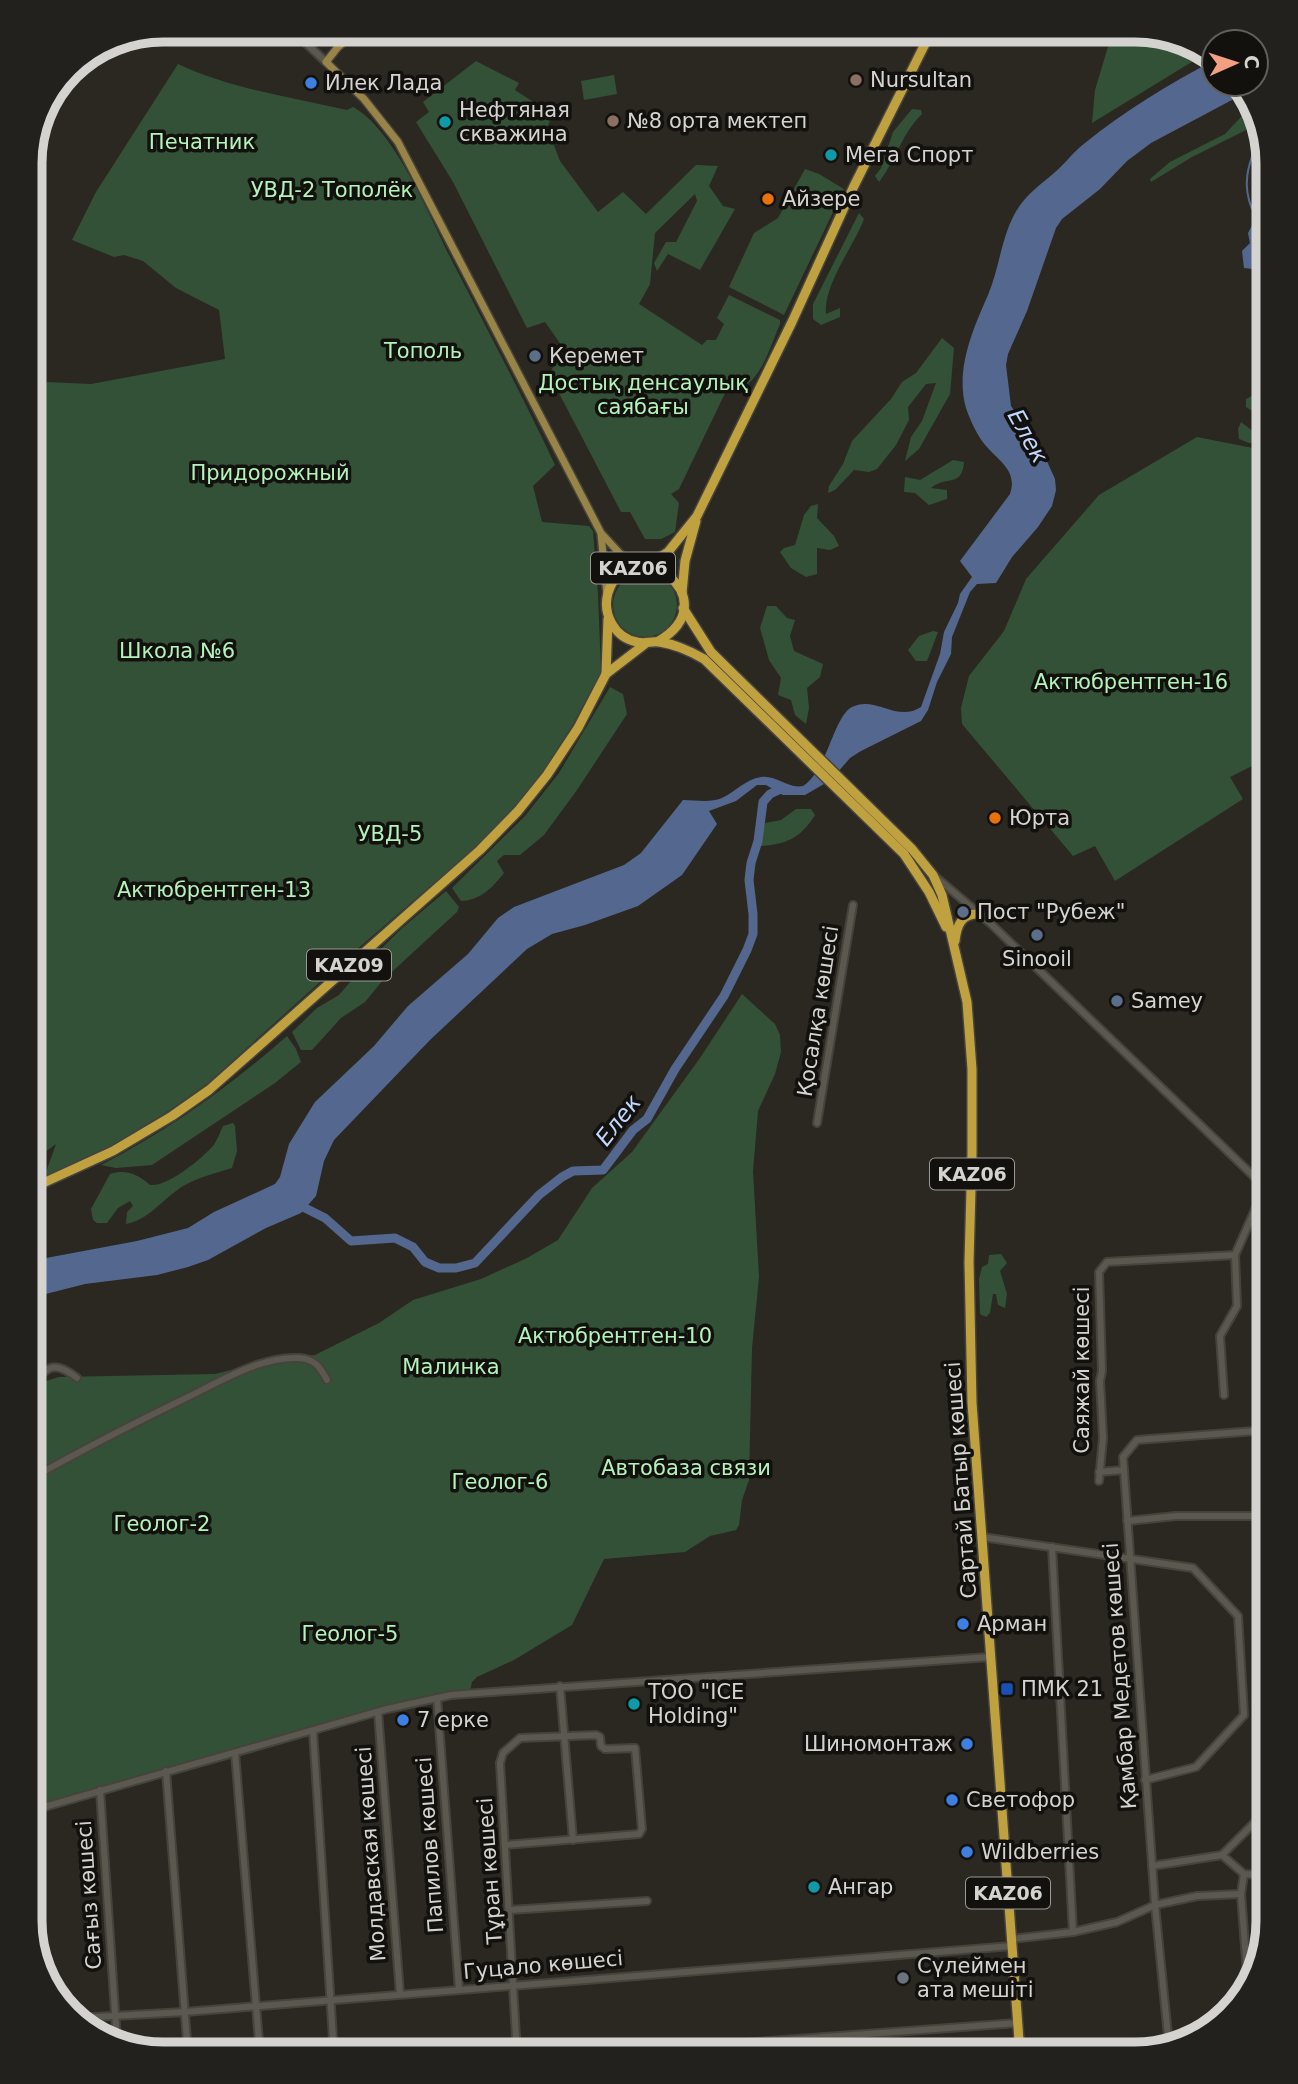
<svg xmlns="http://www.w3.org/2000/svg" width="1298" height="2084" font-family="'DejaVu Sans',sans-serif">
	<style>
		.green { fill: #335137 }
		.water { fill: #54688f }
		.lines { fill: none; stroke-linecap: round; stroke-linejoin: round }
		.stream { stroke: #54688f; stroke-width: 2 }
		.river { stroke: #54688f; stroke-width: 9 }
		.minor-casing { stroke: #46433d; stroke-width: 10 }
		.major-casing { stroke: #46433d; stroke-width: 10 }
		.highway-casing { stroke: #46433d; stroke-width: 12 }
		.minor { stroke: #5b5850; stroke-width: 6 }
		.major { stroke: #988446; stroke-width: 7 }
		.highway { stroke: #c0a140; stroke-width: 9 }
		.education-dot { fill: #8d6e63; stroke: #12110e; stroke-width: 2.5 }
		.shop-dot { fill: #3f7fe0; stroke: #12110e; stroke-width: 2.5 }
		.culture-dot { fill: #0f9aa8; stroke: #12110e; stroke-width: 2.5 }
		.food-dot { fill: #e8710a; stroke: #12110e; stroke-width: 2.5 }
		.service-dot { fill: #5c6f8a; stroke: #12110e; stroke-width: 2.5 }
		.transit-dot { fill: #1a4fb4; stroke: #12110e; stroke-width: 2.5 }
		.worship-dot { fill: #6b7280; stroke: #12110e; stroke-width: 2.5 }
		.labels { text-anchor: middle; stroke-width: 7; stroke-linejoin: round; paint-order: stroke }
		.shield { fill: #12110e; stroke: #9a9995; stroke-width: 2 }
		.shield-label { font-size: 19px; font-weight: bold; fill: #d5d3cf }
		.poi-label { font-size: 21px; fill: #d5d3cf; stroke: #12110e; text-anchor: start }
		.park-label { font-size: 21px; fill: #b4f2bb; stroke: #12110e }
		.street-label { font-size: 21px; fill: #d5d3cf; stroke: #12110e }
		.water-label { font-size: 23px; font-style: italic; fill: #c3d7fe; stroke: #12110e }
		.rim { fill: none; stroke: #d5d3cf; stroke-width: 9 }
	</style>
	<rect width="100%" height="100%" fill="#2b2821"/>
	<!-- green -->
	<g class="green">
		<path d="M1113,30H1144L1208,52L1092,123L1095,90Z"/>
		<path d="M476,61L519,83L515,90L553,115L547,127L560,161L598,212L623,192L646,214L696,165L718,166L709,186L723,206L735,209L700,270L668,254L657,271L654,263L666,242H676L697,201L695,194L655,233L650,284L639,304L702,345L707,340H716L724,324L717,318L729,295L780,320V324C772,342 765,368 750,382C745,387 736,387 728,387L679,489L671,494L679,503L675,532L661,539H645L630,512H621L549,374L564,349L545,322L527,328L453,182L416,122L429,112L423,102Z"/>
		<path d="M178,64C231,89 290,97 347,110L353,107C394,129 430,217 451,259C486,327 522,395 555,465L533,486L542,522L589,526L593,531L598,594L601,672L572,726L542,773L513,809L476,847L341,963L207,1084L170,1110L111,1146L47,1175L46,1172L56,1144L30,1163V396L41,388L45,382L91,384L225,359L219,310L176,288L143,261L124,255L114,257L72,240L96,192Z"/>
		<path d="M614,75L617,94L584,100L581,81Z"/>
		<path d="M912,109L921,110L922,114C902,133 896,160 879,182L875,176L881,168L893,132Z"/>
		<path d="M1256,109L1258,119L1246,130L1192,157L1151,182L1150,179L1170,162L1225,134L1241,117Z"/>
		<path d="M805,169L819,174L844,189L784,315L729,287L754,233L778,218Z"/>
		<path d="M859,213L864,219C854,246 823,285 826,314L840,308V317L821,325L813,319V304Z"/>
		<path d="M942,338L954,348L950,394L919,449L905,461L911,437L922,421L936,383L926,384L908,407L909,420L896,445L877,469L869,472L854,470L835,490L828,493L829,486L843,464L852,441L891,399L902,382L916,373Z"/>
		<path d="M1256,394L1268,400V441L1249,443L1239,439L1238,429L1241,422L1254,432L1259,428C1260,417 1255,412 1246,407V399Z"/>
		<path d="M1197,437L1268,451V751L1254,765L1230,777L1243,799L1115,881L1095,846L1073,856L962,724L961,708L969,676L1004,631L1026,579L1099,495Z"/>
		<path d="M953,460L964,462C962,488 946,475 931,488L947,490V499L929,505L915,493L904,492L905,477L920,480Z"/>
		<path d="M818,504L817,518L834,536L839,546L830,550L817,548V574L806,577L791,568L780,552L784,548L795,545L804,515L811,506Z"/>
		<circle cx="645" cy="605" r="32"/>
		<path d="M767,606H776L787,618L795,620L790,636L794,651L823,664L820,677L807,688L809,708L806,724L795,715L791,700L778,695L781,678L769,660L760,628Z"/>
		<path d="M933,631L938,632L927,661H916L908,650L919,636Z"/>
		<path d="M610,687L623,694L627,714L577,790L544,835L520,855H504L497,861L504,873C492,888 481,900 461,901L452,888L525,816L559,773Z"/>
		<path d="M796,809H811L815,815C801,838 787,844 761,846V835L765,823L781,820Z"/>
		<path d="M446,891L459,907L457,912L383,980L365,1002L341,1018L312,1050H301L292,1032L317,1008L339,995L363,967L401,929Z"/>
		<path d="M742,994L775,1024L780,1035L781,1052L775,1074L758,1111L753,1171L759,1277L752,1348L749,1480L742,1500L739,1525L736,1530L710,1536L685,1552L604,1559L572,1625L514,1660L477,1677L472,1682L470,1691L441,1694L30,1812V1386L59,1377L215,1374L268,1361L315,1355L379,1323L413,1300L481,1279L527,1258L558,1240L592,1188L632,1152L700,1058Z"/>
		<path d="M287,1036L296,1049L301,1062L275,1083L152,1165L116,1168L101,1165C169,1130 229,1087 287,1036Z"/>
		<path d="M233,1123L235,1126L237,1151L232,1168C213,1174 191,1179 176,1191C158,1204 149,1219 126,1224L127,1212L133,1206L130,1201L118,1208L107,1223H97L93,1220L91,1209L110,1174C127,1169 137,1174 150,1185C168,1187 201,1159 213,1146C217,1141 220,1132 223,1126Z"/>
		<path d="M1001,1254L1007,1263L1000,1271L1007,1294L1005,1308L998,1305L996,1294H993L990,1313L986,1317L980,1314L979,1279L982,1267L988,1264L989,1255Z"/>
	</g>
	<!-- water -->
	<g class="water">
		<path d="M1214,60V84H1237L1245,93L1151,143L1127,161L1100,189L1062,219L1056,228L1027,311L1008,354L1006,365L1011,406L1041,448L1055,479L1056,490L1052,506L1038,527L1012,557L996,583L977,584L970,592L952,637L951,654L937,682L928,710L921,721L861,751L850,758L831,780L805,795H783L766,785H757L736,801L709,811L717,824L682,875L638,906L585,925L552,934L527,949L430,1040L334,1140L324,1161L316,1196L301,1213L266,1228L208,1260L188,1267L157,1275L85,1284L30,1298V1261L137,1241L188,1228L214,1212L275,1184L280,1177L289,1144L315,1102L374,1046L408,1006L468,954L498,918L514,907L624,865L641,853L683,800C695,800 710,803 722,798C735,792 746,779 761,777C777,775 787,789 803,786C828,770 833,717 852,707C875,695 897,723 921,707L940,654L944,632L958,603L960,594L972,577L960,561L1010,494C1018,471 999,461 986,446C978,437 970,420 966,408C955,370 973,329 988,295C999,269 1001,240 1014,215C1024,196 1039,186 1054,173C1065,164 1073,152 1085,143C1124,111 1170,84 1214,60Z"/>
		<path d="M1258,206L1268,211V267L1262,270L1244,268L1242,251L1250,243L1248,233L1255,220L1252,209Z"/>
	</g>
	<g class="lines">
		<!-- stream -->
		<path class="stream" d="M1252,209C1240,179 1251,160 1261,131"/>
		<!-- river -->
		<path class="river" d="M297,1204L325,1218L351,1241L395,1238L413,1247L425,1262L439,1268H456L475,1263L539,1195L562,1177L573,1171L603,1170L633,1130L647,1119L675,1069L724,996L747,950L753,934V914L749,880L751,863L758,841L763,802L770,794L781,789"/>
		<defs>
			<g id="minor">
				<path d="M292,30L326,62"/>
				<path d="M937,878L990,923L1268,1190"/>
				<path d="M817,1123L853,905"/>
				<path d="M1265,1279L1268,1355"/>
				<path d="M30,1387C47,1367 53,1359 77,1378"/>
				<path d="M1224,1395L1220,1336L1237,1306L1235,1255L1265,1187"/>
				<path d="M1099,1472L1124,1470"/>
				<path d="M30,1479C82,1450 134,1423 188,1397C221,1381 261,1356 299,1358C315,1359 320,1367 327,1380"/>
				<path d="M1099,1481L1103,1438L1100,1381L1102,1371L1099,1272L1107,1262L1235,1255"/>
				<path d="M1127,1521L1176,1516H1268"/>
				<path d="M982,1537L1193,1568L1238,1616L1244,1715L1196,1767L1145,1780"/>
				<path d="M1052,1547L1073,1932"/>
				<path d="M560,1686L573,1840"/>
				<path d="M437,1698L459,1989"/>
				<path d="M378,1712L400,1994"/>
				<path d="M313,1731L334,2054"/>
				<path d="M235,1753L260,2054"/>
				<path d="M166,1771L188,2054"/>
				<path d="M100,1790L117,2041"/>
				<path d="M30,1811L387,1709L451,1695L990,1657"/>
				<path d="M506,1845L639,1834L642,1829L635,1748L605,1749L601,1746L600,1737L596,1735L520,1738L503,1753L500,1763L517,2054"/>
				<path d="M1222,1855L1268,1809"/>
				<path d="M1152,1866L1222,1855L1244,1874L1268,1875"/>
				<path d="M1241,1894L1244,1874"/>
				<path d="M510,1910L647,1901"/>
				<path d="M1012,1939L1073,1932L1117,1922L1155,1905L1197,1896L1241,1894L1246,1959L1257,1958"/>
				<path d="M1246,1959L1248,1988"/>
				<path d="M77,2018L185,2012L1012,1946"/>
				<path d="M823,2037L824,2054"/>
				<path d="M758,2042L759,2054"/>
				<path d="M1169,2046L1155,1905L1123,1457L1137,1440L1268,1430"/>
				<path d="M591,2054L1018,2023"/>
			</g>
			<g id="major">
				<path d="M358,30L338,47L326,62L364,99L398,142L601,533L624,558L637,567"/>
				<path d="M601,534L607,595"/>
			</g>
			<g id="highway">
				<path d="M646,566L668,552L697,516L792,322L853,188L932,30"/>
				<path d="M682,593L685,561L696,521"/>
				<path d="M683,608L711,652L912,849L933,875L942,895L967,1002L972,1069V1153L969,1262L972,1403L1020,2054"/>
				<path d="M657,642C733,599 629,526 608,593C602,614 615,638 637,642C645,644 651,641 659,642C675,644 690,651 704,659L904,854L929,892L946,927"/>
				<path d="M606,674L608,619"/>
				<path d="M955,941C957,924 962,913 980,914"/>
				<path d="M30,1189L113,1151L172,1116L209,1090L480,850L518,811L547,775L578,728L606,674L645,644"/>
			</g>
		</defs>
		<!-- minor casing -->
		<use href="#minor" class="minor-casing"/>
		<!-- major casing -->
		<use href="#major" class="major-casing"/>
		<!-- highway casing -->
		<use href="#highway" class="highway-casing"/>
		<!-- minor -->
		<use href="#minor" class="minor"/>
		<!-- major -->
		<use href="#major" class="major"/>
		<!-- highway -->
		<use href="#highway" class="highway"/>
	</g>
	<!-- markers -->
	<g class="education-dot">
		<circle cx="856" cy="80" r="7"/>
		<circle cx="613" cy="121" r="7"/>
	</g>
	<g class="shop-dot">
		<circle cx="311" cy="83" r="7"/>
		<circle cx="963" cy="1624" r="7"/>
		<circle cx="403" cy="1720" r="7"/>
		<circle cx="967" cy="1744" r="7"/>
		<circle cx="952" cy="1800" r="7"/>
		<circle cx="967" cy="1852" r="7"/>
	</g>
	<g class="culture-dot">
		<circle cx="445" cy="122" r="7"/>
		<circle cx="831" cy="155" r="7"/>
		<circle cx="634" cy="1704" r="7"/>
		<circle cx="814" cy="1887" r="7"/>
	</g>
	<g class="food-dot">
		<circle cx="768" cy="199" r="7"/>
		<circle cx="995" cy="818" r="7"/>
	</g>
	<g class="service-dot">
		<circle cx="535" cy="356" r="7"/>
		<circle cx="963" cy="912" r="7"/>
		<circle cx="1037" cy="935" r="7"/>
		<circle cx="1117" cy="1001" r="7"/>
	</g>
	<rect class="transit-dot" x="1000" y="1682" width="14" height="14" rx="3.5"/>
	<circle class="worship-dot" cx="903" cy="1978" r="7"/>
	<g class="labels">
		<!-- shield labels -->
		<g class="shield">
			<rect x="591" y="552.5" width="84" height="31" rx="5"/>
			<rect x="307" y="949.5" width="84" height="31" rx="5"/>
			<rect x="930" y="1158.5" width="84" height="31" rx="5"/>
			<rect x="966" y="1877.5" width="84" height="31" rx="5"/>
		</g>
		<g class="shield-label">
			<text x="633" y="575">KАZ06</text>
			<text x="349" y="972">KAZ09</text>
			<text x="972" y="1181">KАZ06</text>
			<text x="1008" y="1900">KАZ06</text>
		</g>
		<!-- poi labels -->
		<g class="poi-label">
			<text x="870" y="87">Nursultan</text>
			<text x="325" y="90">Илек Лада</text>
			<text x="459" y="117">Нефтяная<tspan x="459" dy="24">скважина</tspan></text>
			<text x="627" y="128">№8 орта мектеп</text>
			<text x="845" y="162">Мега Спорт</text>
			<text x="782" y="206">Айзере</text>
			<text x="549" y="363">Керемет</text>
			<text x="1009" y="825">Юрта</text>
			<text x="977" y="919">Пост "Рубеж"</text>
			<text x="1037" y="966" text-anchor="middle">Sinooil</text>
			<text x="1131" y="1008">Samey</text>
			<text x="977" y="1631">Арман</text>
			<text x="1021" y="1696">ПМК 21</text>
			<text x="648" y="1699">ТОО "ICE<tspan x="648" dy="24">Holding"</tspan></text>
			<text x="417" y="1727">7 ерке</text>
			<text x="953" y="1751" text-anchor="end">Шиномонтаж</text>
			<text x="966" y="1807">Светофор</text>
			<text x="981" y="1859">Wildberries</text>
			<text x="828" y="1894">Ангар</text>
			<text x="917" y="1973">Сүлеймен<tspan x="917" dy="24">ата мешіті</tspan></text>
		</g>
		<!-- park labels -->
		<g class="park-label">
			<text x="202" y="149">Печатник</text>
			<text x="332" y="197">УВД-2 Тополёк</text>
			<text x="423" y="358">Тополь</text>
			<text x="643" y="390">Достық денсаулық<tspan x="643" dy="24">саябағы</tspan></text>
			<text x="270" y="480">Придорожный</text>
			<text x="177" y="658">Школа №6</text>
			<text x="1131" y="689">Актюбрентген-16</text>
			<text x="390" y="841">УВД-5</text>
			<text x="214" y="897">Актюбрентген-13</text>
			<text x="615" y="1343">Актюбрентген-10</text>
			<text x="451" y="1374">Малинка</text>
			<text x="686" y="1475">Автобаза связи</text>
			<text x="500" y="1489">Геолог-6</text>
			<text x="162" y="1531">Геолог-2</text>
			<text x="350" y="1641">Геолог-5</text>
		</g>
		<!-- street labels -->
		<g class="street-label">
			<text transform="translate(818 1011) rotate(-81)" y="7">Қосалқа көшесі</text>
			<text transform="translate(1082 1370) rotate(-90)" y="7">Саяжай көшесі</text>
			<text transform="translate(961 1480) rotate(-94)" y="7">Сартай Батыр көшесі</text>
			<text transform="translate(1120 1676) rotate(-94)" y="7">Қамбар Медетов көшесі</text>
			<text transform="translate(430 1845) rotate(-94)" y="7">Папилов көшесі</text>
			<text transform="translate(371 1854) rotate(-94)" y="7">Молдавская көшесі</text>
			<text transform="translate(490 1871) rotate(-94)" y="7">Тұран көшесі</text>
			<text transform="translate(89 1895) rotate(-94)" y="7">Сағыз көшесі</text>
			<text transform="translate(543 1965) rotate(-5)" y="7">Гуцало көшесі</text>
		</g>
		<!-- water labels -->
		<g class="water-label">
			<text transform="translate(1028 436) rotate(61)" y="8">Елек</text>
			<text transform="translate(618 1120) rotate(-52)" y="8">Елек</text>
		</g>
	</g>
	<!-- crop -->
	<path d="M0 0H1298V2084H0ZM163 42H1135A121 121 0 0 1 1256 163V1921A121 121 0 0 1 1135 2042H163A121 121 0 0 1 42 1921V163A121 121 0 0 1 163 42Z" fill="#22211d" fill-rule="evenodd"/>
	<path class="rim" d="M163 42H1135A121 121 0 0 1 1256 163V1921A121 121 0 0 1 1135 2042H163A121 121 0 0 1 42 1921V163A121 121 0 0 1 163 42Z"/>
	<!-- north arrow -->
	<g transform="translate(1235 63) rotate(87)"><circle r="33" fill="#12110e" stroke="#605f5b" stroke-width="2"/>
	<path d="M0-5L12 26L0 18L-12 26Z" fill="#f39f82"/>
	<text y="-10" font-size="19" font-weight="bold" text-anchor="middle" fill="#d5d3cf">С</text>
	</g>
</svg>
